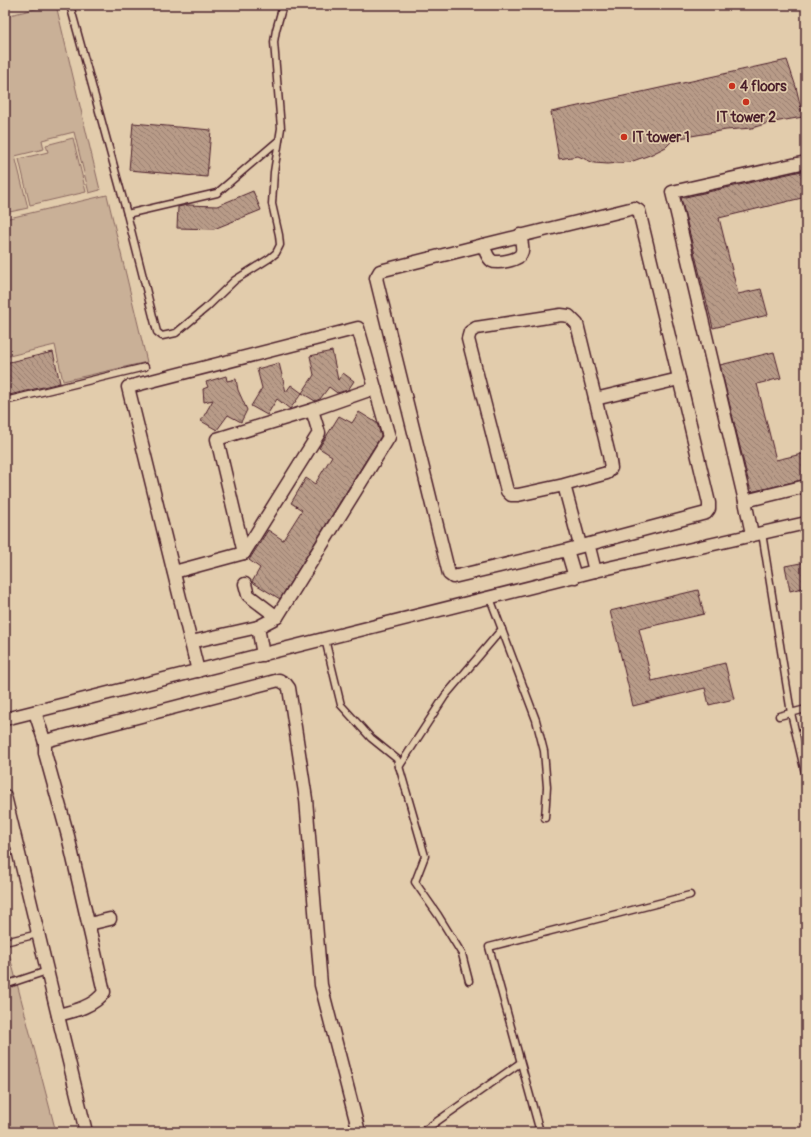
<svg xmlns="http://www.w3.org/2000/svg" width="811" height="1137" font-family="Pangolin,sans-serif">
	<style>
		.park { fill: #c9b097; stroke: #8a6861 }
		.building { fill: url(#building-back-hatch); stroke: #4a1f2b }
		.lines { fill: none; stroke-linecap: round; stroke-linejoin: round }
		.service-casing { stroke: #4a1f2b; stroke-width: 9 }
		.minor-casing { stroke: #4a1f2b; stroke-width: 15 }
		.service { stroke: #e2ccac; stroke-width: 6 }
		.minor { stroke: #e2ccac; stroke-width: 12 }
		.poi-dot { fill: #c8321e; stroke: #e2ccac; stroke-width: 1.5 }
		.labels { text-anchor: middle; stroke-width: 3.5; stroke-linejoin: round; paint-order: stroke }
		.poi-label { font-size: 14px; font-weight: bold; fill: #4a1f2b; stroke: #e2ccac; text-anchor: start }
	</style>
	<defs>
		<pattern id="building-back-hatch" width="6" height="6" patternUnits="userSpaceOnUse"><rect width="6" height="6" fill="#b89b88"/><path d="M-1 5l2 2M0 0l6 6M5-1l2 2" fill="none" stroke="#987e6f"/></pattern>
	</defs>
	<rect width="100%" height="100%" fill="#e2ccac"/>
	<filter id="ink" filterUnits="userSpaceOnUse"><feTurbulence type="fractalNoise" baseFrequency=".025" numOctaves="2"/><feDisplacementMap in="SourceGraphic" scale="8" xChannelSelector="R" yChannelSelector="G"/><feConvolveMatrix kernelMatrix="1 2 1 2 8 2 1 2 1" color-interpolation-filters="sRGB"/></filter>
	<g filter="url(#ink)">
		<!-- park -->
		<g class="park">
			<path d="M53,5H56L100,190L89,193L74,132L42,140L44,149L15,156L28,208L5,213V16Z"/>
			<path d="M73,138L86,192L30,205L19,159L48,152L46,145Z"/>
			<path d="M107,195L147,362L63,381L55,345L5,357V219Z"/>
			<path d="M9,953L56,1132H5V954Z"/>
		</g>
		<!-- building -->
		<g class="building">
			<path d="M787,60L796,87L803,117L768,123L752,128L726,130L674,139L666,147L650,155L630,162L608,164L594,163L578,156L559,159L551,112Z"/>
			<path d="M133,123L211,130L207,177L129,170Z"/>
			<path d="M806,170V197L719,218L738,294L761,289L768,315L713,328L681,198Z"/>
			<path d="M253,191L261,210L214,229L177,228L178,207L187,205L217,206Z"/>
			<path d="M332,351L338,380L343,373L354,381L348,390L337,393L329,387L320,399L315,401L302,393L314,375L310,356Z"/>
			<path d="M53,352L60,383L5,396V363Z"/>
			<path d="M774,352L781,378L757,384L776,460L806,453V479L751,492L720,365Z"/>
			<path d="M279,363L286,392L291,385L302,393L290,409L277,399L267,415L251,406L262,388L257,369Z"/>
			<path d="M226,376L227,381L236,379L238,390L247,410L241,422L228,415L217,430L201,421L213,400L204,402L203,389L208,387L206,382Z"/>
			<path d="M359,412L377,423L381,436L280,599L252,582L260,568L249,560L268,530L283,540L302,510L291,503L306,478L315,484L332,456L319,448L339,416L352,423Z"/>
			<path d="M806,562V587L790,591L785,566Z"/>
			<path d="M698,590L704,614L639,629L652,681L725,663L734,699L709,705L705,688L633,706L610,611Z"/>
		</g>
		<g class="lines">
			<defs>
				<g id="service">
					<path d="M70,5L127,214"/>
					<path d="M279,140L217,193L127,214L157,332L162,336L176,333L206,308L235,280L270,258L276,253L280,245L279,235L272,204L274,172L281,128L274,42L276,30L283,5"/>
					<path d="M5,401L145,367"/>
					<path d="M762,533L791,713L806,777"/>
					<path d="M490,598L536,720L544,751L547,787L545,818"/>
					<path d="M325,639L341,705L371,738L397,759L425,856L415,882L438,915L462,954L469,981"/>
					<path d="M779,716L806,709"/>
					<path d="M399,767L445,696L502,629"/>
					<path d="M5,942L38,934"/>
					<path d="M5,985L47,971"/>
					<path d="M422,1132L520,1063"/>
					<path d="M540,1132L489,947L690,895"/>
				</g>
				<g id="minor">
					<path d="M806,162L672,192L745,501L806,486"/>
					<path d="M483,245C485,249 487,258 492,261C497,264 519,260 521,254C524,249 521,241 520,235"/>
					<path d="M595,399L679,379"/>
					<path d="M564,485L607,473L611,468L609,455L577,324L569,316L561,315L476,328L470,332L468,339L507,491L511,495H518L564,485L580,545"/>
					<path d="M745,501L752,534"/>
					<path d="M567,550L706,513L709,509V503L639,211L634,208L483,245L380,271L376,278L449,574L453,577L567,550L575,577"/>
					<path d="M590,551L595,571"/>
					<path d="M244,553L217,439L312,410"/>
					<path d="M174,572L244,553L319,433L312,410L375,388"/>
					<path d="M245,584L248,595L277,617"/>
					<path d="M191,642L258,627"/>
					<path d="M198,671L128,387L358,328L389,437L277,617L258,627L263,655"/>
					<path d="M35,712L45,743"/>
					<path d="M5,719L595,571L806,523"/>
					<path d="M5,796L86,1132"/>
					<path d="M89,924L110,919"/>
					<path d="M58,1015C74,1011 95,1006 104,992L68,836L45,753V743L49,740L279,680L286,684L289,688L306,799L321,985L359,1132"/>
				</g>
			</defs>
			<!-- service casing -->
			<use href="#service" class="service-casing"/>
			<!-- minor casing -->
			<use href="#minor" class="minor-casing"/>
			<!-- service -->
			<use href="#service" class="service"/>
			<!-- minor -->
			<use href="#minor" class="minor"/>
		</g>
	</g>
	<!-- markers -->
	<g class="poi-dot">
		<circle cx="732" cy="86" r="4"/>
		<circle cx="746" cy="102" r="4"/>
		<circle cx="624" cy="137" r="4"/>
	</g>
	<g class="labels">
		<!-- poi labels -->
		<g class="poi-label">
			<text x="740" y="91">4 floors</text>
			<text x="746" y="122" text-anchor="middle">IT tower 2</text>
			<text x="632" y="142">IT tower 1</text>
		</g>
	</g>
	<!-- margin -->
	<rect width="811" height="1137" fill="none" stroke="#e2ccac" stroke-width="20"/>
	<rect x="10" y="10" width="791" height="1117" fill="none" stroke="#4a1f2b" stroke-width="1.5" filter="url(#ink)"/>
</svg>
